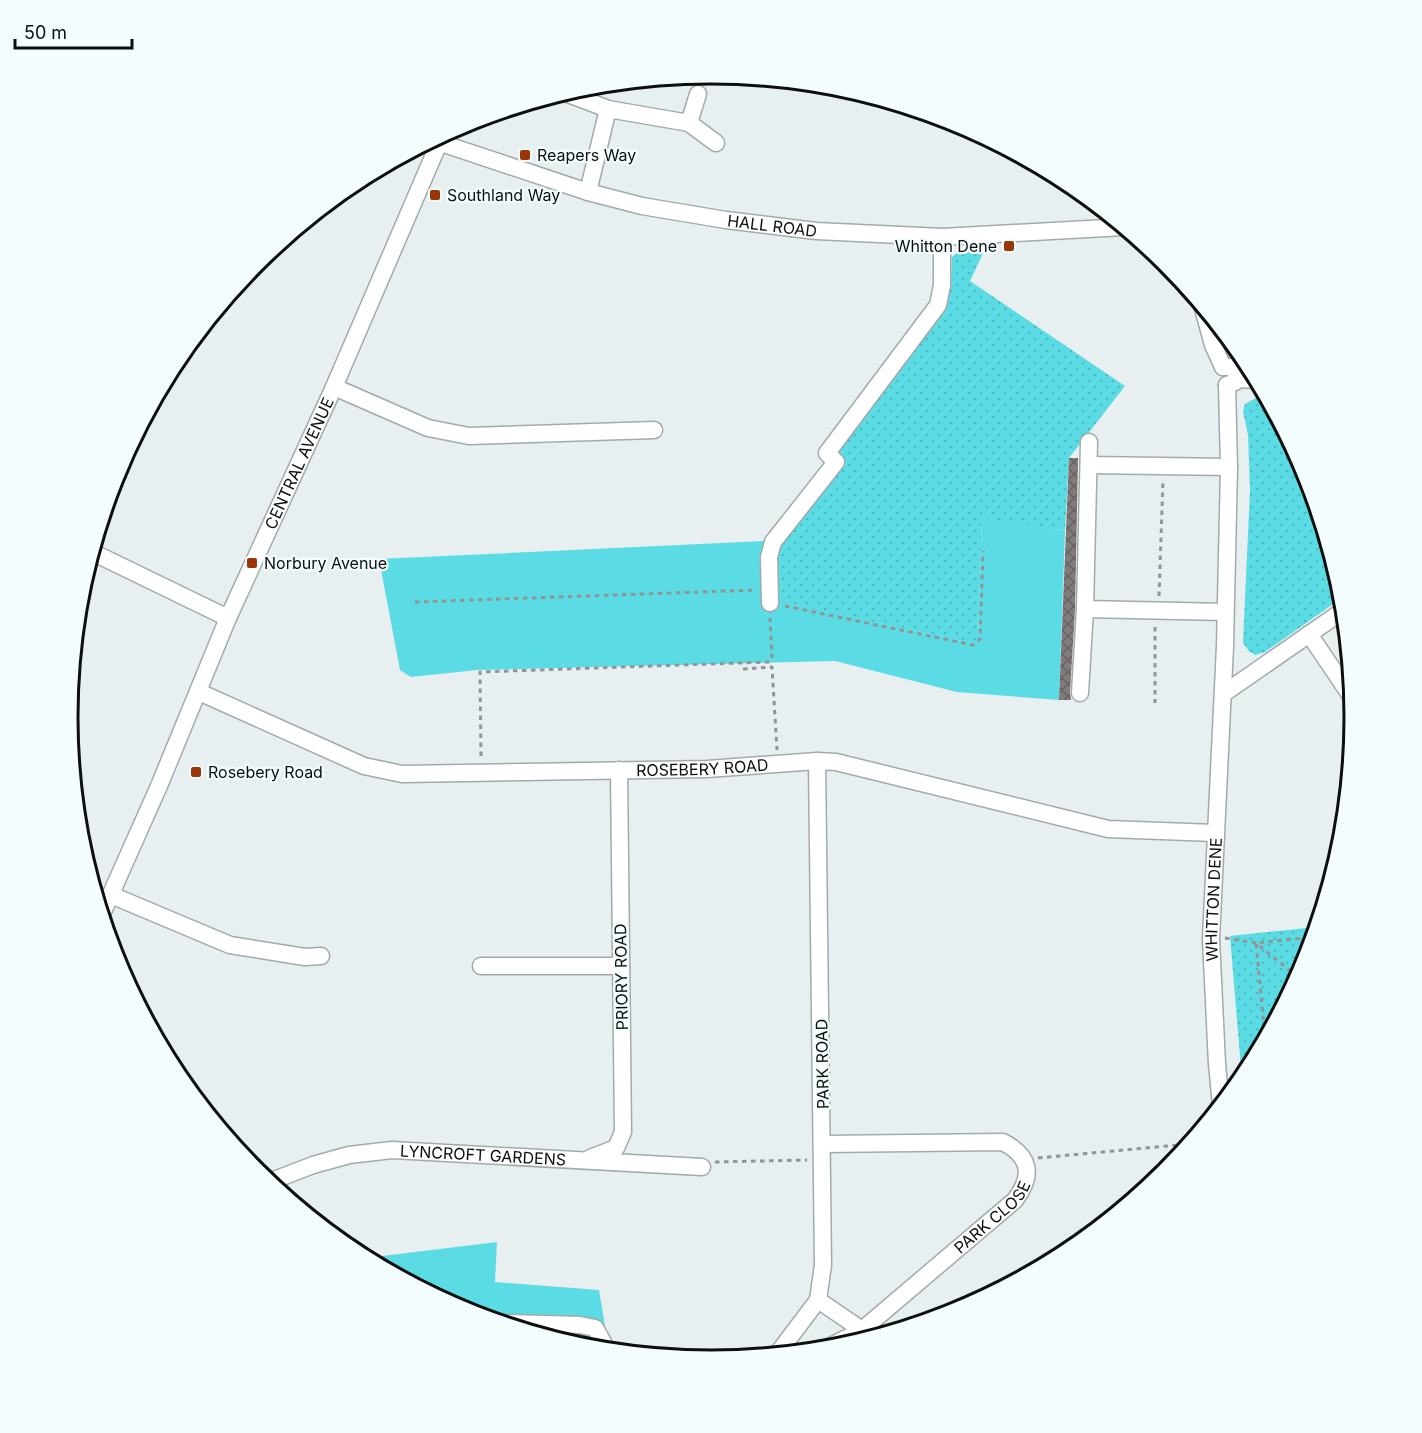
<svg xmlns="http://www.w3.org/2000/svg" width="1422" height="1433" font-family="Inter,sans-serif">
	<style>
		.grass { fill: url(#grass-dots) }
		.garden { fill: #5bdbe4 }
		.building { fill: url(#building-cross-hatch) }
		.lines { fill: none; stroke-linecap: round; stroke-linejoin: round }
		.minor-casing { stroke: #a3aaab; stroke-width: 19 }
		.path { stroke: #909596; stroke-width: 3; stroke-dasharray: 4.5 4.5; stroke-linecap: butt }
		.minor { stroke: #fff; stroke-width: 16 }
		.poi-dot { fill: #9a3506; stroke: #f4fdfd; stroke-width: 2 }
		.labels { text-anchor: middle; stroke-width: 4.5; stroke-linejoin: round; paint-order: stroke }
		.poi-label { font-size: 16px; fill: #0d0f0f; stroke: #f4fdfd; text-anchor: start }
		.street-label { font-size: 16px; fill: #0d0f0f; stroke: #f4fdfd }
		.rim { fill: none; stroke: #0d0f0f; stroke-width: 3 }
	</style>
	<defs>
		<pattern id="grass-dots" width="8" height="8" patternUnits="userSpaceOnUse" patternTransform="scale(1.5)"><rect width="8" height="8" fill="#5bdbe4"/><path d="M2 2h.1M6 6h.1" fill="none" stroke="#4ebbc2" stroke-width="1.8" stroke-linecap="round"/></pattern>
		<pattern id="building-cross-hatch" width="8" height="8" patternUnits="userSpaceOnUse" patternTransform="scale(1.5)"><rect width="8" height="8" fill="#817b79"/><path d="M0 0l8 8M0 8l8-8" fill="none" stroke="#686362"/></pattern>
	</defs>
	<rect width="100%" height="100%" fill="#e7eff0"/>
	<!-- grass -->
	<g class="grass">
		<path d="M985,249L970,281L1125,386L1069,458L1065,531L982,519L978,639L972,643L775,601L778,543L821,487L846,464L836,454L945,309L951,287L952,257L959,251Z"/>
		<path d="M1256,398L1267,399L1306,471L1343,597L1265,652L1255,655L1249,651L1243,643L1250,490L1248,435L1243,411L1245,404Z"/>
		<path d="M1316,927L1305,963L1242,1080L1230,936Z"/>
	</g>
	<!-- garden -->
	<g class="garden">
		<path d="M982,518L1065,531L1059,700L957,692L835,661L477,670L411,677L400,670L379,559L764,541L768,599L972,643L978,638Z"/>
		<path d="M497,1242L495,1282L599,1290L609,1350L585,1348L464,1311L366,1258Z"/>
	</g>
	<!-- building -->
	<path class="building" d="M1069,458H1078L1075,609L1070,692L1071,700H1059Z"/>
	<g class="lines">
		<defs>
			<g id="minor">
				<path d="M563,92L608,109L689,123"/>
				<path d="M698,94L689,123L716,143"/>
				<path id="s1" d="M432,140L588,192L642,206L726,220L816,231L942,237L1124,227"/>
				<path d="M588,192L608,109"/>
				<path d="M1202,305L1213,345L1223,367"/>
				<path d="M1223,367H1233L1237,372L1235,382L1227,385"/>
				<path d="M1237,379L1258,380"/>
				<path d="M334,387L428,428L469,436L654,430"/>
				<path d="M1089,465L1229,467"/>
				<path d="M92,552L228,618"/>
				<path d="M770,603L769,557L773,542L836,462L827,453L938,305L942,285V237"/>
				<path d="M1085,609L1225,612"/>
				<path d="M1309,634L1353,699"/>
				<path id="s2" d="M199,692L364,766L402,774L707,769L817,761L836,762L1108,829L1215,833"/>
				<path d="M1080,693L1085,609L1089,442"/>
				<path d="M1223,694L1344,610"/>
				<path d="M111,895L230,945L305,957L321,956"/>
				<path id="s3" d="M102,914L159,786L228,618L334,387L439,143"/>
				<path d="M481,966H621"/>
				<path id="s4" d="M1221,1105L1217,1064L1211,939L1225,646L1229,467L1227,385"/>
				<path d="M590,1158L616,1148L623,1132L619,770"/>
				<path id="s5" d="M269,1182L313,1165L349,1155L392,1150L702,1167"/>
				<path id="s6" d="M818,1300L862,1330L1015,1200C1034,1175 1030,1156 1003,1142L823,1144"/>
				<path d="M505,1323L580,1325L595,1328L603,1342L605,1349"/>
				<path d="M825,1349L862,1330"/>
				<path d="M778,1353L818,1300L823,1265L817,761"/>
			</g>
		</defs>
		<!-- minor casing -->
		<use href="#minor" class="minor-casing"/>
		<!-- path -->
		<g class="path">
			<path d="M1159,596L1163,480"/>
			<path d="M415,602L756,590"/>
			<path d="M785,606L973,645L980,639L983,551"/>
			<path d="M1155,627V703"/>
			<path d="M743,669L772,667L777,750"/>
			<path d="M481,756L480,672L768,662L772,659L770,618"/>
			<path d="M1225,938L1256,943L1298,977"/>
			<path d="M1265,1038L1256,943L1313,937"/>
			<path d="M1038,1158L1189,1144"/>
			<path d="M715,1162L807,1160"/>
		</g>
		<!-- minor -->
		<use href="#minor" class="minor"/>
	</g>
	<!-- markers -->
	<g class="poi-dot">
		<rect x="519" y="149" width="12" height="12" rx="3"/>
		<rect x="429" y="189" width="12" height="12" rx="3"/>
		<rect x="1003" y="240" width="12" height="12" rx="3"/>
		<rect x="246" y="557" width="12" height="12" rx="3"/>
		<rect x="190" y="766" width="12" height="12" rx="3"/>
	</g>
	<g class="labels">
		<!-- poi labels -->
		<g class="poi-label">
			<text x="537" y="161">Reapers Way</text>
			<text x="447" y="201">Southland Way</text>
			<text x="997" y="252" text-anchor="end">Whitton Dene</text>
			<text x="264" y="569">Norbury Avenue</text>
			<text x="208" y="778">Rosebery Road</text>
		</g>
		<!-- street labels -->
		<g class="street-label">
			<text dy="6" stroke="none"><textPath href="#s1" startOffset="352">HALL ROAD</textPath></text>
			<text dy="6" stroke="none"><textPath href="#s3" startOffset="492">CENTRAL AVENUE</textPath></text>
			<text dy="6" stroke="none"><textPath href="#s2" startOffset="520">ROSEBERY ROAD</textPath></text>
			<text dy="6" stroke="none"><textPath href="#s4" startOffset="206">WHITTON DENE</textPath></text>
			<text transform="translate(621 977) rotate(-91)" y="6">PRIORY ROAD</text>
			<text transform="translate(822 1064) rotate(-91)" y="6">PARK ROAD</text>
			<text dy="6" stroke="none"><textPath href="#s5" startOffset="219">LYNCROFT GARDENS</textPath></text>
			<text dy="6" stroke="none"><textPath href="#s6" startOffset="226">PARK CLOSE</textPath></text>
		</g>
	</g>
	<!-- crop -->
	<path d="M0 0H1422V1433H0ZM78 717a633 633 0 1 1 1266 0a633 633 0 1 1-1266 0Z" fill="#f4fdfd" fill-rule="evenodd"/>
	<path class="rim" d="M78 717a633 633 0 1 1 1266 0a633 633 0 1 1-1266 0Z"/>
	<!-- scale -->
	<path d="M15 39v9h117v-9" fill="none" stroke="#0d0f0f" stroke-width="3"/>
	<text x="24" y="39" font-size="18" fill="#0d0f0f" stroke="#f4fdfd" stroke-width="4.5" paint-order="stroke">50 m</text>
</svg>
